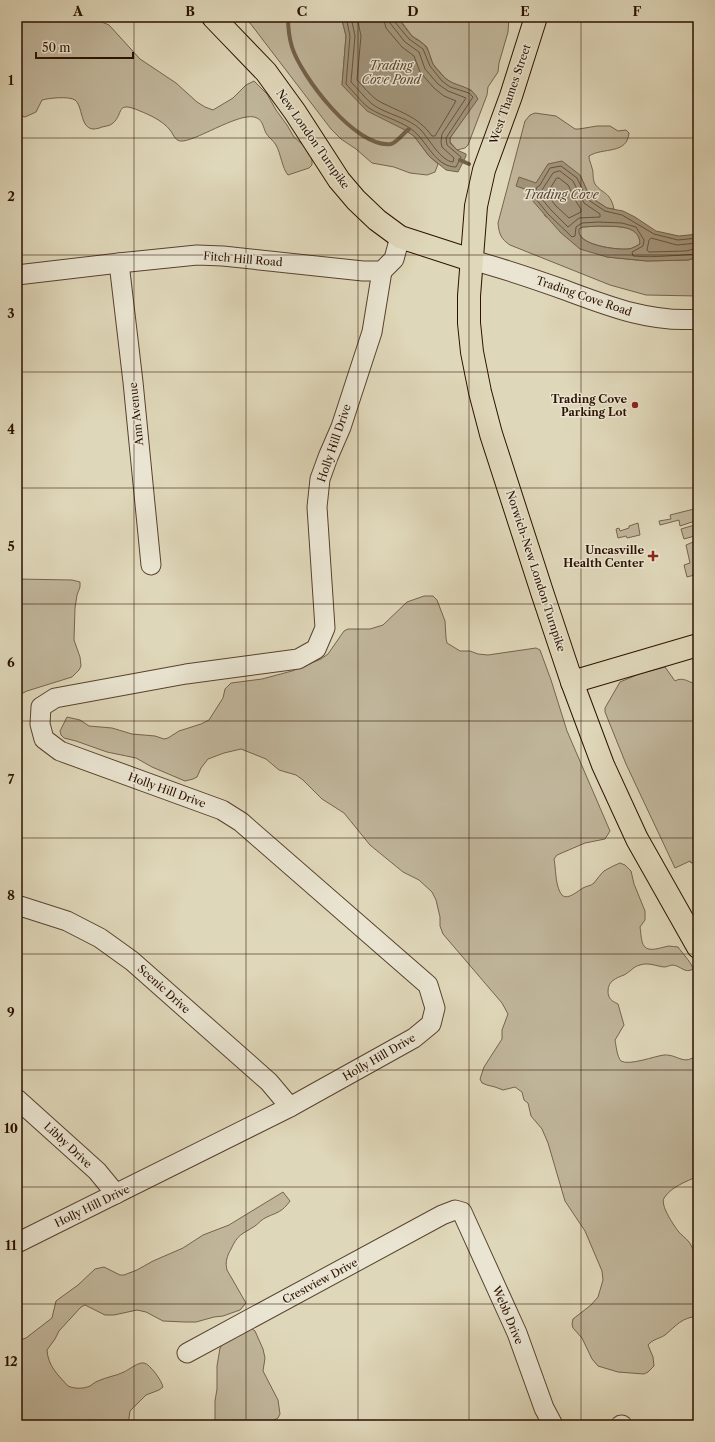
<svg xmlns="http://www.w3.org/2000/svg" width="715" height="1442" font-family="'Libre Caslon Text',serif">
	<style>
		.green { fill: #c0b59a; stroke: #76634d }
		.water { fill: #a2947a; stroke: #726049; fill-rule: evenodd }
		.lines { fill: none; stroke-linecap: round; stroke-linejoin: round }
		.shore { stroke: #66523d; stroke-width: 1 }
		.stream { stroke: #726049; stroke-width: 4 }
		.minor-casing { stroke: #58422e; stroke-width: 21 }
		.major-casing { stroke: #2b1100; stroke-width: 24 }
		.minor { stroke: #eae5d2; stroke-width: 19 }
		.major { stroke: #dfd7b9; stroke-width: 22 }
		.grid { fill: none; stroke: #2b1100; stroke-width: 1; stroke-opacity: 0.55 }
		.poi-dot { fill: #8f2418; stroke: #eae5d2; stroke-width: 1.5 }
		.labels { text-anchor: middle; stroke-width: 3; stroke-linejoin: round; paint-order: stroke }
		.street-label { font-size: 11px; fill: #2b1100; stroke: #eae5d2 }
		.poi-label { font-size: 11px; font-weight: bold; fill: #2b1100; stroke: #eae5d2; text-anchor: end }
		.water-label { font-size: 12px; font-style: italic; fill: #5b4531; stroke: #eae5d2 }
		.neatline { fill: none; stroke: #2b1100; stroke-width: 1.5 }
		.grid-label { font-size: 13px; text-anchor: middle; font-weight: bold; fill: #2b1100 }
	</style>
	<rect width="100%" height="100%" fill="#dfd7b9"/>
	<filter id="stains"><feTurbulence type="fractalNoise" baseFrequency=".005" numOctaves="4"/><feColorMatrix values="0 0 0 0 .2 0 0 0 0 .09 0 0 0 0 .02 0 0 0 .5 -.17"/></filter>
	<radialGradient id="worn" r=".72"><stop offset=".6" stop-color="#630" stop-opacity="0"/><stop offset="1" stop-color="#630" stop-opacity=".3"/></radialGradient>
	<!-- green -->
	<g class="green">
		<path d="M17,17H90L109,25L140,59L176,83L197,102L205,107L213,110L233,98L246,85L254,81L267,94L276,110L287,125L294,137L311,152L312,161V165L309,168L288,175C282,168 281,154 276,145C273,140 268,137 266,133C263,127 263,121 257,118C243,110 200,139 183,141C175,142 174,135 170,130C163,121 150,115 140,111C115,100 124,114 113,123C110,126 106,126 102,127C100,128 96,129 93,129C80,128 83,106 75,100C69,96 49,98 42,100L36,112L25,117L17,115Z"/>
		<path d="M241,17H343L342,20L346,36L342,85L414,136L429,156L438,164L435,172L427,175L410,173L394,167L372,163L356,149L341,139L331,129L250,23Z"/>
		<path d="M396,17H509L508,32L499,63L498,72L488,87L487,95L468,145L465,148L457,150L450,142V138L477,99L471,90L452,83L445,78L433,64L427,47L420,41L412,36L401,21Z"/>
		<path d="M535,113L556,116L575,129H579L597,126H610L618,131L626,130L629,133C627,155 603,147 589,156C589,161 591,163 592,168C594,173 592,178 595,184C602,194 610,191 614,209L607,208L590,197L580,175L533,192L545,216L607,257L647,261L688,260L698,257V296L646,295L610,285L510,245C501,239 499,234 498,223L525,121L530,115Z"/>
		<path d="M598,226C612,227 640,223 640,244C636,246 632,249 628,249C616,250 576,245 579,229L582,227Z"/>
		<path d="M698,508V520L680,526L679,520L660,525L659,521L671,519L670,515Z"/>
		<path d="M638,523L640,535L627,538L626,536L618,538L616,529L619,528L620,531L629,528V526Z"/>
		<path d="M698,524V535L684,539L681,529Z"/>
		<path d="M698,540V574L687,577L684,565L690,563L686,545Z"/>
		<path d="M17,579L72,580L80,582V587L77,595L75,608L74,640L80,657L81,666L79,670L72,677L27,691L17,696Z"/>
		<path d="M424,596H433L437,600L445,621L446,638L447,643L460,651H470L478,654L488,655L536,648L540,650L551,680L567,731L610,831L605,839L585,843L557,855L554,859C556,869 555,882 560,892C565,903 576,892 583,888C586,886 591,886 594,883C597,879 600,875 604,871C609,868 615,865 620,863L625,865L631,871L634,884L645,911V920L640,927C641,933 641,942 644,946C649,953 662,947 669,946C672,946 675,947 678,947C682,953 692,963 693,969C685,974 681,966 673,965C670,965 667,967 664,967C656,966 648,962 640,965C634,966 630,972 624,975C616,978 608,981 608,991C608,999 612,1001 618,1004L624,1025L615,1040C616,1045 617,1057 621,1061C629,1066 655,1056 664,1055C678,1054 684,1067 698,1054V1176C686,1182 672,1186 664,1198C660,1205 673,1224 678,1231C681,1235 686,1238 689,1242C692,1246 693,1251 698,1254V1316C681,1318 677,1325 665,1335C659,1339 653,1339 648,1345L653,1357L654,1366L648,1372L644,1374L618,1372L598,1366L592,1359L582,1338L573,1328L572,1324L573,1319L591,1305L598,1297L603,1280L602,1271L585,1231L565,1201L548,1143L542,1129L531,1116L528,1103L524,1100L522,1092L515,1087L503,1090L495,1087L487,1085L482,1083L480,1079L484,1067L502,1039V1030L508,1014L502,1003L443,934L440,926V917L436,900L432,892L419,880L403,872L370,845L344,813L322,799L303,780L296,775L279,770L266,759L241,749L224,753L208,759L201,768L197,777L193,779L185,781L152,767L136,758L107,752L76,741L64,738L61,735L60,731L67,717L80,720L89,726L112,728L132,734L155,736L164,739L168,738L179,731L201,724L209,720L223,698L225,689L231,683L262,679L292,671L321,659L328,654L344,631L348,629H370L383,625L407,602Z"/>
		<path d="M665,667L675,681C683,676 690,683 698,685V861L691,863L690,861L675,868L626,764L605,712V708L620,682L639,674Z"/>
		<path d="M283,1192L290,1201C282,1212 278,1212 267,1217C262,1219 259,1223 255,1226C241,1235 238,1234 231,1249C227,1256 225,1262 227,1270L246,1303L240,1310L223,1316L214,1317L196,1322H185L163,1321L146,1312L137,1310L114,1315H105L85,1305L81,1307L59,1331L55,1339L47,1350C48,1366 58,1375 68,1386C75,1389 83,1389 90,1386C93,1384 95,1382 98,1381C106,1377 116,1376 124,1372C130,1369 138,1362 144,1363C150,1364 162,1381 163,1387L159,1390L146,1395L130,1411L128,1425H17V1341L26,1338L52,1318L56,1301L78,1285L95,1269L104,1267L120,1275H124L137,1270L153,1261L183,1248L203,1235L229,1225Z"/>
		<path d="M250,1327L255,1331L263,1349L265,1358L263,1371L278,1400L280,1414L278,1418L265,1425H212L215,1419V1401L217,1389V1366L220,1348L225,1341Z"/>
	</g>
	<!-- water -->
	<g class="water">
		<path d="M343,17H396C402,22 406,30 412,36C416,40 423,42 426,47C430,52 430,59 433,64C436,69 441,74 445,78C455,87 472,85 478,99L450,138V143L457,150L466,154V156L458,172L446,170L429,156L414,136L403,129L367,111L342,85L346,36L342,20Z"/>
		<path d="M562,161L580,175L590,197L607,208L623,211L635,217L656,231L679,236L698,234V257L688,260L647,261L607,257L580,249L561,233L531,199L533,192L516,186L519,177L536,183L548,164ZM598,226C612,227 640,223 640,244C636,246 632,249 628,249C616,250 575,245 579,229L583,227Z"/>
	</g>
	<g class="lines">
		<!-- shore -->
		<g class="shore">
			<path d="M346,17L350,36L346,84C353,91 361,102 369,108C384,118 405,121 418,135C429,147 438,167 456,167L461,157L447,145L446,138L473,97L469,93L450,87L442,81L430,66L423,49L409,39L394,21V17"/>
			<path d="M351,17L355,36L351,82C358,89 365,98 372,104C387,115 408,117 421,130C429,139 441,161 453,162L454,158L442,147L441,142L442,134L466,98L448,91L438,84L425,69L419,52L405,42L390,23L389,17"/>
			<path d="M357,17L361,36L357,80C363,86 370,95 377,100C398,112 417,115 432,136H435L456,101L444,96L434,88L420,72L414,56L402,47L386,28L383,17"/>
			<path d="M560,171L573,181L584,203L600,214V217L579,218L568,227L551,210L541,198L542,190L553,173Z"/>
			<path d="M557,178H559L568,185L577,203L581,209V212L569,218L556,206L548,196V192Z"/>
			<path d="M698,238L678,240L654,234L622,215L605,211L587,199L577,178L561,166L550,168L540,185L536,188L537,192L536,199L548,214L572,237L575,236L576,227L582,223L598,222L622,223L636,227L644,240L643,246L632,252L633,256C655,258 676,255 698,254"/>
			<path d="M698,243L677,245L651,238L649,240L647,250L649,252L686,251L698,248"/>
		</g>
		<!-- stream -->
		<g class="stream">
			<path d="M288,17C288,27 289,37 292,47C301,76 356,149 391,144C398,142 403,133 409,129"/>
			<path d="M460,160L469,164"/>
		</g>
		<defs>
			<g id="minor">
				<path d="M471,260C503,268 534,279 565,290C608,306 651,323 698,319"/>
				<path d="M119,263L133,382L151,565"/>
				<path d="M17,275L119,263L197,255L223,256L363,271H382L394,259L400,237"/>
				<path d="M17,905L67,921L100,938L132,961L269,1082L290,1107"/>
				<path d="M17,1099L97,1171L116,1194"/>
				<path d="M17,1243L290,1107L414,1038L431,1024L435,1008L428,985L241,822L222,810L60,751L44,739L40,724L41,707L55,698L186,674L298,659L316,649L325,628L317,507L320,479L328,457L341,427L372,332L382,271"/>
				<path d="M187,1353L442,1215L455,1210L462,1212L517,1333L544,1408L553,1425"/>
				<path d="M621,1425H622"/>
			</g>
			<g id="major">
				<path d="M213,17L266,72L295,112L339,180L356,200L377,220L400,237L471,260"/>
				<path d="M536,17L511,96L484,170L476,206L469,296V323L472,352L480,392L491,434L542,592L572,682L603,765L637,839L698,947"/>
				<path d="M572,682L698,645"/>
			</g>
		</defs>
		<!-- minor casing -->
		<use href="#minor" class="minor-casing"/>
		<!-- major casing -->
		<use href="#major" class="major-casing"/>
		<!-- minor -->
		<use href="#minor" class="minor"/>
		<!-- major -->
		<use href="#major" class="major"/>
	</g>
	<!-- grid -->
	<path class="grid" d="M134,17V1425M246,17V1425M358,17V1425M469,17V1425M581,17V1425M17,138H698M17,255H698M17,372H698M17,488H698M17,604H698M17,721H698M17,838H698M17,954H698M17,1070H698M17,1187H698M17,1304H698"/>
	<!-- markers -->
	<g class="poi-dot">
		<circle cx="635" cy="405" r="4"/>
		<path d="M651 550h4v4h4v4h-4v4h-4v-4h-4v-4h4z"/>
	</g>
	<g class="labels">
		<!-- street labels -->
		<g class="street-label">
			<text transform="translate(510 94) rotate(-71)" y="4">West Thames Street</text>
			<text transform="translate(313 139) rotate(55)" y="4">New London Turnpike</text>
			<text transform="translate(243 259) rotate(5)" y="4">Fitch Hill Road</text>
			<text transform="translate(584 296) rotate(19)" y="4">Trading Cove Road</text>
			<text transform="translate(136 414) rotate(-96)" y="4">Ann Avenue</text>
			<text transform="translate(334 443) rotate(-71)" y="4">Holly Hill Drive</text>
			<text transform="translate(536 571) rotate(72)" y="4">Norwich-New London Turnpike</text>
			<text transform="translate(167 790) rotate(20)" y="4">Holly Hill Drive</text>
			<text transform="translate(164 989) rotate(42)" y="4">Scenic Drive</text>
			<text transform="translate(379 1057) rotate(-30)" y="4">Holly Hill Drive</text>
			<text transform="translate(68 1145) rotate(43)" y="4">Libby Drive</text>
			<text transform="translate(92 1206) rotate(-26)" y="4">Holly Hill Drive</text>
			<text transform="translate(320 1281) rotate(-28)" y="4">Crestview Drive</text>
			<text transform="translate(508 1315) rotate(67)" y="4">Webb Drive</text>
		</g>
		<!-- poi labels -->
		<g class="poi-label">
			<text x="627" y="403">Trading Cove<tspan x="627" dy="13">Parking Lot</tspan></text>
			<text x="644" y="554">Uncasville<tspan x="644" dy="13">Health Center</tspan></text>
		</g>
		<!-- water labels -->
		<g class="water-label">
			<text x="391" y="70">Trading<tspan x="391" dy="14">Cove Pond</tspan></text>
			<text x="561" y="199">Trading Cove</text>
		</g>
	</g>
	<!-- margin -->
	<rect width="715" height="1442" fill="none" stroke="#dfd7b9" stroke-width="44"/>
	<!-- scale -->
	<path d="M36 52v6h97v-6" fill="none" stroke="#2b1100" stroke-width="2"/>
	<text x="42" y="52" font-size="12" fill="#2b1100" stroke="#eae5d2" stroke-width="3" paint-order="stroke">50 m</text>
	<rect x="22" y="22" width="671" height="1398" class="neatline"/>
	<g class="grid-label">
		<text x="78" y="16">A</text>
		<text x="190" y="16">B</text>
		<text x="302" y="16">C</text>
		<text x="413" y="16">D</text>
		<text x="525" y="16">E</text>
		<text x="637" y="16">F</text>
		<text x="11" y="85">1</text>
		<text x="11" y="201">2</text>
		<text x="11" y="318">3</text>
		<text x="11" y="434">4</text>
		<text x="11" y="551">5</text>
		<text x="11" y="667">6</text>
		<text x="11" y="784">7</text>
		<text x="11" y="900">8</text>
		<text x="11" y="1017">9</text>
		<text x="11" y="1133">10</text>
		<text x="11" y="1250">11</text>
		<text x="11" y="1366">12</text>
	</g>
	<rect width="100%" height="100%" filter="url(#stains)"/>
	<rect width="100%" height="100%" fill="url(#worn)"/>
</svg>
